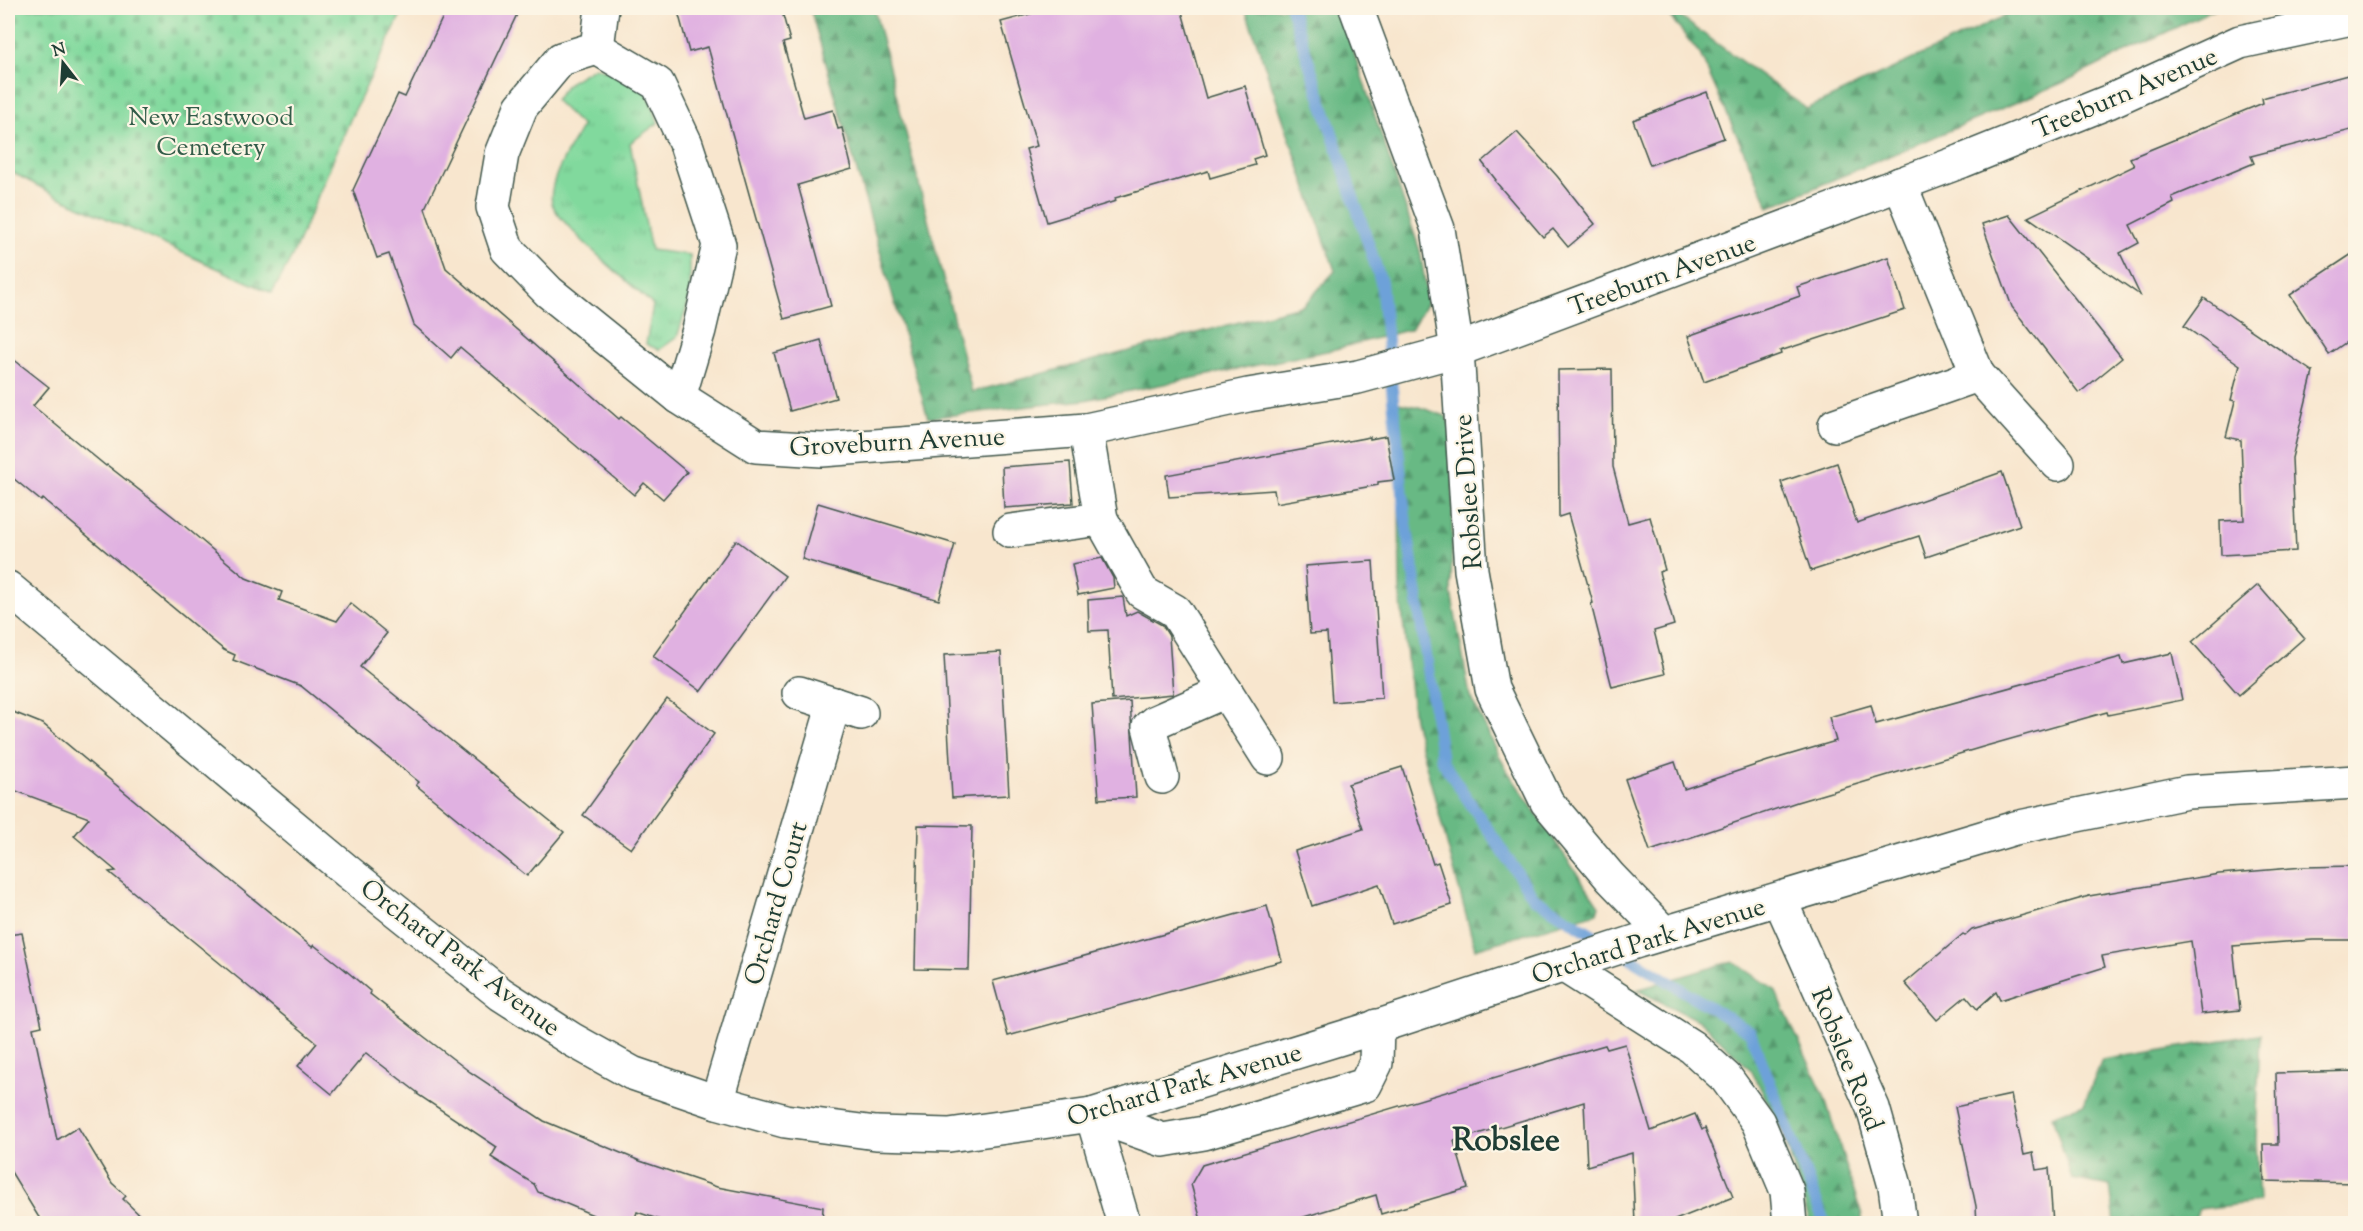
<svg xmlns="http://www.w3.org/2000/svg" width="2363" height="1231" font-family="'Sorts Mill Goudy',serif">
	<style>
		.grass { fill: url(#grass-tufts); stroke: #508b68; stroke-width: 1.5 }
		.forest { fill: url(#forest-firs); stroke: #447b5c; stroke-width: 1.5 }
		.cemetery { fill: url(#cemetery-stones); stroke: #508b68; stroke-width: 1.5 }
		.lines { fill: none; stroke-linecap: round; stroke-linejoin: round }
		.stream { stroke: #6da1d9; stroke-width: 12 }
		.building { fill: #e0b1e1 }
		.minor-casing { stroke: #40564b; stroke-width: 36 }
		.minor { stroke: #fff; stroke-width: 33 }
		.labels { text-anchor: middle; stroke-width: 4.5; stroke-linejoin: round; paint-order: stroke }
		.street-label { font-size: 26px; fill: #1f3d34; stroke: #fcf5e5 }
		.park-label { font-size: 26px; fill: #335c49; stroke: #fcf5e5 }
		.district-label { font-size: 32px; font-weight: bold; fill: #1f3d34; stroke: #fcf5e5 }
	</style>
	<defs>
		<pattern id="grass-tufts" width="24" height="20" patternUnits="userSpaceOnUse" patternTransform="scale(1.5)"><rect width="24" height="20" fill="#81d99d"/><path d="M3 7l-1-3M5 7V3M7 7l1-3M15 17l-1-3M17 17v-4M19 17l1-3" fill="none" stroke="#6fbb88"/></pattern>
		<pattern id="forest-firs" width="22" height="20" patternUnits="userSpaceOnUse" patternTransform="scale(1.5)"><rect width="22" height="20" fill="#68b984"/><path d="M5 1l3.5 6h-7zM16 11l3.5 6h-7z" fill="#55986d"/></pattern>
		<pattern id="cemetery-stones" width="16" height="16" patternUnits="userSpaceOnUse" patternTransform="scale(1.5)"><rect width="16" height="16" fill="#81d99d"/><path d="M2 7V4a2 2 0 0 1 4 0v3zM10 15v-3a2 2 0 0 1 4 0v3z" fill="#6fbb88"/></pattern>
	</defs>
	<rect width="100%" height="100%" fill="#fcf5e5"/>
	<filter id="ink" filterUnits="userSpaceOnUse"><feTurbulence type="fractalNoise" baseFrequency=".0167" numOctaves="2"/><feDisplacementMap in="SourceGraphic" scale="12" xChannelSelector="R" yChannelSelector="G"/><feConvolveMatrix kernelMatrix="1 2 1 2 8 2 1 2 1" color-interpolation-filters="sRGB"/></filter>
	<filter id="wash" filterUnits="userSpaceOnUse"><feTurbulence type="fractalNoise" baseFrequency=".008" numOctaves="4" result="noise"/><feDisplacementMap in="SourceGraphic" scale="24" xChannelSelector="R" yChannelSelector="G"/><feGaussianBlur stdDeviation="1.35" result="paint"/><feColorMatrix in="noise" values="0 0 0 0 0 0 0 0 0 0 0 0 0 0 0 0 0 1.4 0 .05"/><feComposite in="paint" operator="in"/></filter>
	<g filter="url(#wash)">
		<rect width="100%" height="100%" fill="#f8e6ce"/>
		<!-- grass -->
		<path class="grass" d="M595,67C635,80 646,79 658,123L630,143L651,250L690,255V297L677,337L659,350L646,344L653,305C635,288 556,222 552,203C547,181 572,145 582,126L555,100L568,83Z"/>
		<!-- forest -->
		<g class="forest">
			<path d="M810,8H874L972,392L1304,305L1335,271L1245,8H1339L1420,251L1428,301L1411,329L1332,350L1085,400L928,418Z"/>
			<path d="M1663,8H1668L1807,109L2021,8H2216L2062,83L1769,207L1700,54Z"/>
			<path d="M1398,403L1419,407L1446,416L1454,434L1451,592L1470,696L1506,769L1599,906L1597,913L1475,949L1414,720L1400,593Z"/>
			<path d="M1733,961L1775,990L1823,1093L1862,1216V1223H1810L1784,1135L1751,1070L1701,1022L1637,990Z"/>
			<path d="M2260,1034L2256,1140L2259,1202L2199,1209L2193,1223H2115L2110,1186L2072,1179L2052,1116L2084,1104L2102,1060Z"/>
		</g>
		<!-- cemetery -->
		<path class="cemetery" d="M8,8H404L350,120L292,257L272,293L57,196L8,170Z"/>
		<g class="lines">
			<!-- stream -->
			<path class="stream" d="M1291,8L1381,282L1405,516L1442,761L1534,898L1750,1032L1823,1219V1224"/>
		</g>
		<g id="blocks">
			<!-- building -->
			<g class="building">
				<path d="M447,8H520L425,208L446,268L619,419L621,417L687,472L663,499L644,483L634,495L460,347L451,358L414,325L389,254L377,258L353,190L398,94L405,97Z"/>
				<path d="M677,8H781L790,41L783,43L804,118L833,110L838,129L842,128L852,169L798,185L831,306L784,319L708,47L689,52Z"/>
				<path d="M1052,8H1181L1206,98L1245,86L1265,155L1253,159L1255,165L1210,178L1208,171L1115,198L1116,201L1047,222L1026,149L1037,146L1001,22Z"/>
				<path d="M2355,73V129L2251,156L2254,163L2172,197L2174,203L2130,225L2139,243L2120,253L2140,295L2028,217L2134,166L2130,158L2263,103L2262,98Z"/>
				<path d="M1707,92L1724,138L1650,165L1633,120Z"/>
				<path d="M1517,132L1557,176L1595,224L1568,247L1553,229L1543,237L1495,181L1496,180L1482,162Z"/>
				<path d="M2009,215L2122,358L2079,393L2012,307L1982,224Z"/>
				<path d="M2355,252V336L2329,354L2290,295Z"/>
				<path d="M1888,257L1905,310L1780,351L1781,354L1704,382L1688,336L1800,296L1797,287Z"/>
				<path d="M2204,298L2313,372L2292,458L2296,551L2221,555L2220,521L2244,520L2241,440L2226,437L2235,401L2231,400L2240,365L2184,326Z"/>
				<path d="M821,340L836,398L790,411L774,353Z"/>
				<path d="M8,355L49,387L33,406L106,466L107,465L175,518L246,578L282,592L279,600L337,621L350,603L387,633L360,667L564,832L527,876L416,785L419,782L301,686L233,660L235,655L224,650L43,499L41,501L8,474Z"/>
				<path d="M1612,369L1613,467L1628,523L1650,517L1665,570L1659,572L1674,625L1654,631L1665,674L1612,687L1591,604L1593,603L1568,514L1559,517L1558,370Z"/>
				<path d="M1386,436L1394,480L1378,482V485L1276,503L1274,490L1169,497L1166,475L1370,437V439Z"/>
				<path d="M1070,462L1073,503L1004,508L1002,467Z"/>
				<path d="M1837,463L1857,523L2002,472L2020,525L1926,557L1919,536L1811,571L1781,482Z"/>
				<path d="M818,503L955,544L939,600L802,559Z"/>
				<path d="M736,540L785,576L701,691L653,656Z"/>
				<path d="M1102,558L1113,578L1114,588L1078,595L1072,564Z"/>
				<path d="M1373,561L1382,698L1332,702L1327,633L1310,634L1305,566Z"/>
				<path d="M2258,585L2304,638L2239,695L2192,642Z"/>
				<path d="M1123,597L1126,616L1137,611L1162,625L1169,636L1173,694L1112,700L1108,630L1089,631L1088,600Z"/>
				<path d="M1001,652L1009,795L952,798L944,655Z"/>
				<path d="M2172,653L2182,700L2108,715L2107,712L1986,746L1797,802L1650,851L1625,779L1675,762L1684,789L1768,761L1836,741L1829,717L1871,705L1876,724L2121,657L2123,664Z"/>
				<path d="M667,699L714,734L631,849L583,815Z"/>
				<path d="M1130,701L1136,797L1099,799L1092,704Z"/>
				<path d="M8,710L43,724L235,884L312,947L314,945L343,968L371,992L370,994L422,1035L470,1072L544,1121L640,1161L717,1187L823,1207L822,1224H672L637,1212L633,1224H590L593,1215L538,1192L534,1184L491,1157L497,1147L417,1094L418,1093L366,1053L332,1094L298,1066L317,1043L109,872L116,871L74,836L89,818L8,788Z"/>
				<path d="M1402,767L1433,864L1438,862L1452,905L1392,924L1379,884L1312,906L1295,851L1363,829L1348,784Z"/>
				<path d="M918,825L972,826L969,970L915,969Z"/>
				<path d="M2355,866V940H2313L2233,946L2240,1010L2201,1014L2191,941L2102,956L2105,967L2000,1000L1996,992L1977,1009L1966,996L1937,1020L1905,983L1963,934L1965,936L1972,930L2089,896L2219,874L2304,867Z"/>
				<path d="M1267,906L1282,961L1008,1036L993,981Z"/>
				<path d="M22,933L42,1026L33,1028L57,1140L78,1127L112,1183L126,1196L123,1199L149,1224H46L38,1216L8,1167V935Z"/>
				<path d="M1625,1044L1651,1131L1695,1114L1702,1130L1705,1128L1733,1197L1665,1224H1635L1632,1153L1587,1166L1584,1102L1454,1141L1468,1188L1381,1214L1376,1195L1281,1224H1202L1191,1184L1202,1165L1570,1055L1605,1045L1607,1049Z"/>
				<path d="M2355,1071V1183L2264,1181L2263,1144H2278L2276,1073Z"/>
				<path d="M2011,1095L2024,1155L2033,1153L2036,1170L2049,1168L2053,1224H1977L1976,1206L1955,1107Z"/>
			</g>
		</g>
	</g>
	<g filter="url(#ink)">
		<use href="#blocks" fill-opacity="0" stroke="#40564b" stroke-width="1.5"/>
		<g class="lines">
			<defs>
				<g id="minor">
					<path d="M602,8L597,48L561,59L521,107L502,154L493,207L507,249L549,292L679,397L756,446L822,450L1086,430L1248,395L1358,377L1457,350L1962,161L2108,102L2240,42L2356,17"/>
					<path d="M1356,8L1438,229L1457,350L1471,570L1492,689L1547,802L1610,877L1664,933"/>
					<path d="M597,48L658,84L686,144L719,245L699,330L679,397"/>
					<path d="M1900,184L1978,375L2058,464"/>
					<path d="M1835,425L1978,375"/>
					<path d="M1086,430L1101,519L1142,592L1175,611L1268,758"/>
					<path d="M1010,531L1101,519"/>
					<path d="M8,588L348,872L501,994L571,1039L632,1073L717,1102L785,1121L876,1133L949,1135L1092,1115L1364,1031L1638,941L2015,828L2187,792L2356,782"/>
					<path d="M799,693L861,713"/>
					<path d="M1162,777L1149,727L1155,722L1226,691"/>
					<path d="M1780,900L1873,1108L1895,1186L1900,1224"/>
					<path d="M1563,965L1692,1047L1726,1078L1758,1122L1787,1191L1790,1224"/>
					<path d="M717,1102L834,704"/>
					<path d="M1092,1115L1163,1140L1204,1133L1365,1085L1376,1063L1377,1026"/>
					<path d="M1092,1115L1124,1224"/>
				</g>
			</defs>
			<!-- minor casing -->
			<use href="#minor" class="minor-casing"/>
			<!-- minor -->
			<use href="#minor" class="minor"/>
		</g>
	</g>
	<g class="labels">
		<!-- street labels -->
		<g class="street-label">
			<text transform="translate(2125 92) rotate(-23)" y="9">Treeburn Avenue</text>
			<text transform="translate(1662 274) rotate(-20)" y="9">Treeburn Avenue</text>
			<text transform="translate(897 441) rotate(-3)" y="9">Groveburn Avenue</text>
			<text transform="translate(1467 492) rotate(-94)" y="9">Robslee Drive</text>
			<text transform="translate(775 903) rotate(-74)" y="9">Orchard Court</text>
			<text transform="translate(1648 940) rotate(-17)" y="9">Orchard Park Avenue</text>
			<text transform="translate(461 957) rotate(37)" y="9">Orchard Park Avenue</text>
			<text transform="translate(1848 1059) rotate(68)" y="9">Robslee Road</text>
			<text transform="translate(1184 1084) rotate(-16)" y="9">Orchard Park Avenue</text>
		</g>
		<!-- park labels -->
		<g class="park-label">
			<text x="211" y="125">New Eastwood<tspan x="211" dy="30">Cemetery</tspan></text>
		</g>
		<!-- district labels -->
		<g class="district-label">
			<text x="1506" y="1150">Robslee</text>
		</g>
	</g>
	<!-- margin -->
	<rect width="2363" height="1231" fill="none" stroke="#fcf5e5" stroke-width="30"/>
	<!-- north arrow -->
	<g transform="translate(63 63) rotate(343)" stroke="#fcf5e5" stroke-width="4.5" paint-order="stroke">
	<path d="M0-4.5L10 22L0 15L-10 22Z" fill="#1f3d34"/>
	<text y="-9" font-size="16" font-weight="bold" text-anchor="middle" fill="#1f3d34">N</text>
	</g>
</svg>
